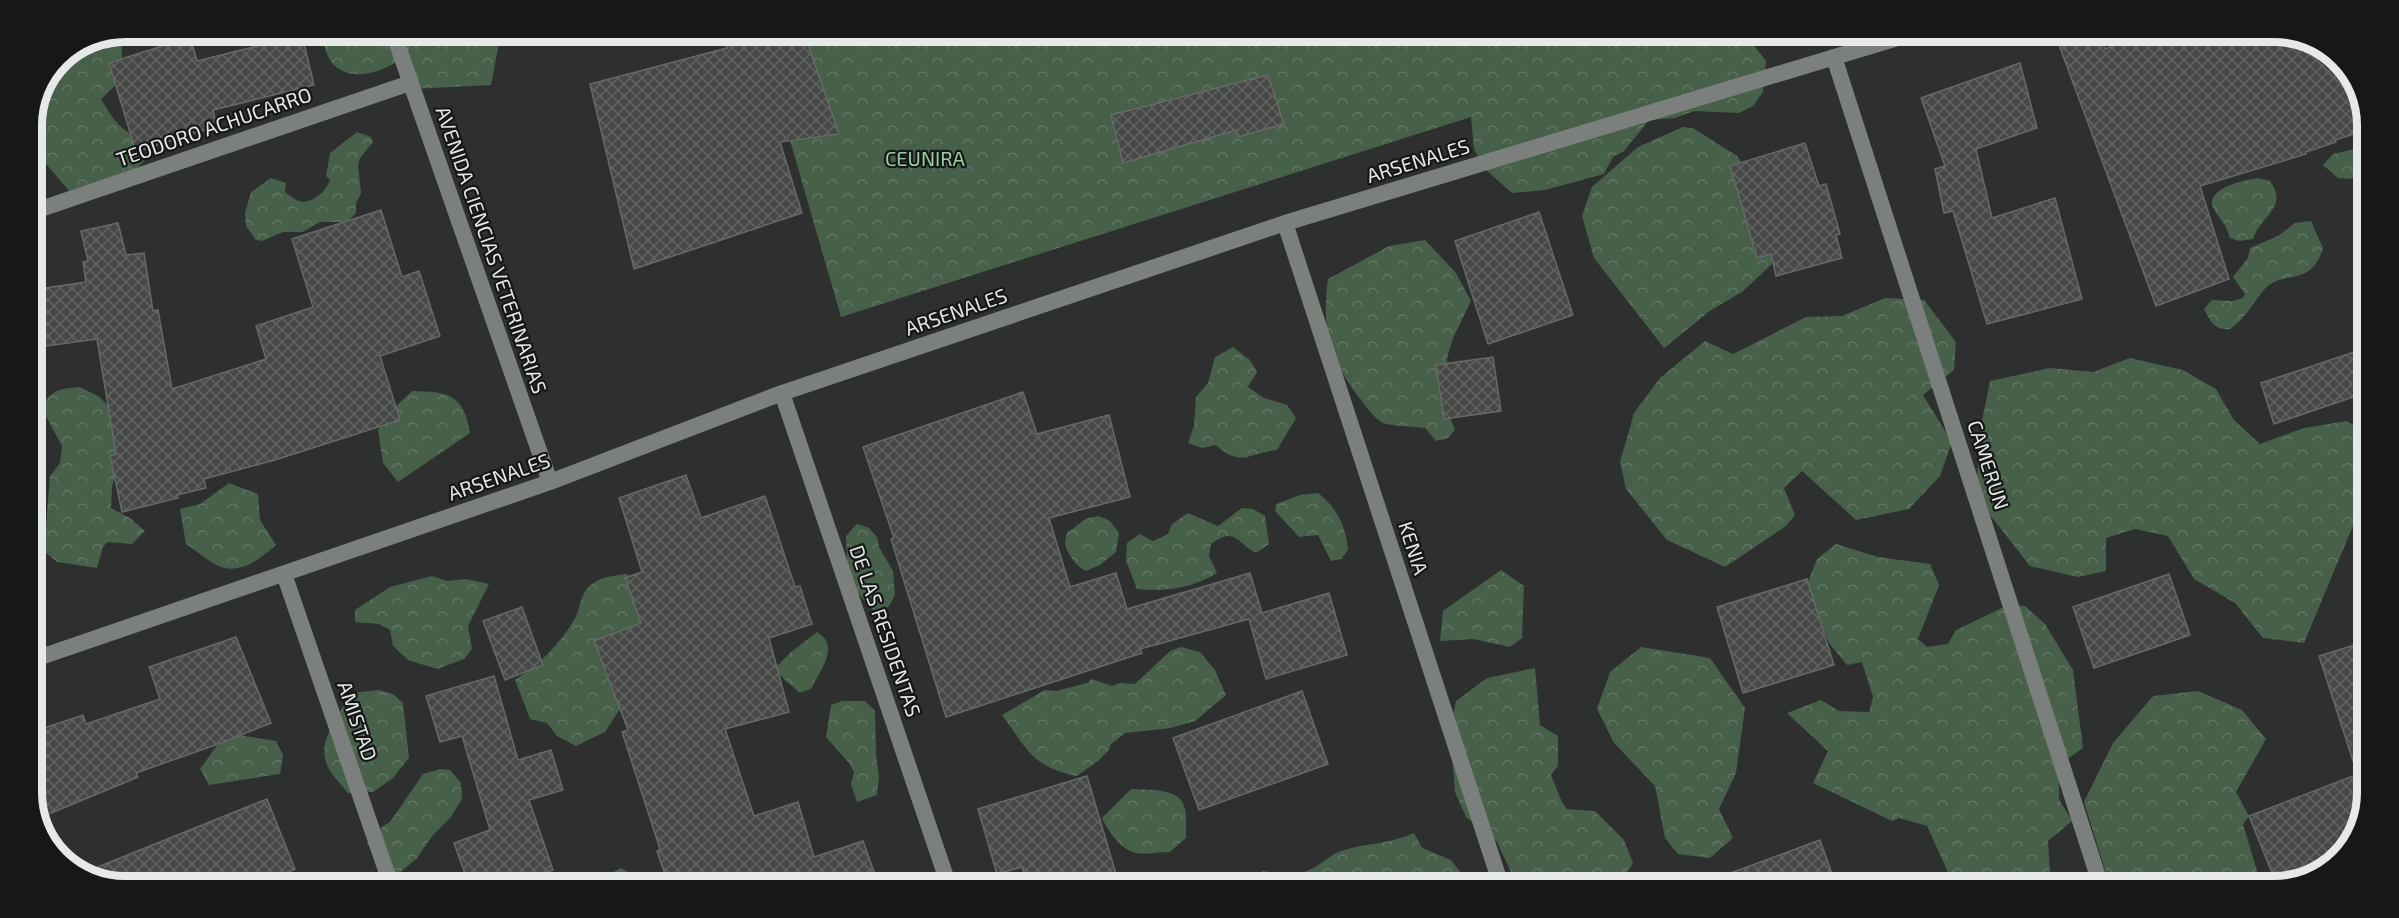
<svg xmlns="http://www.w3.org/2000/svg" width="2399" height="918" font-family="'Exo 2',sans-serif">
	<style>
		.forest { fill: url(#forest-crowns) }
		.building { fill: url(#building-cross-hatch); stroke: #666a67; stroke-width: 1.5 }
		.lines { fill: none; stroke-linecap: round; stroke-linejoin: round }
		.minor { stroke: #7c807c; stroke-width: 16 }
		.tertiary { stroke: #7c807c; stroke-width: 16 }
		.secondary { stroke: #7c807c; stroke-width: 16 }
		.labels { text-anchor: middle; stroke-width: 4.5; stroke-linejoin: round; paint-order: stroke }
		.street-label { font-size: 20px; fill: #e7e9e8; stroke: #161817 }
		.park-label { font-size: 20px; fill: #99cfa2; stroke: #161817 }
		.rim { fill: none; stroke: #e7e9e8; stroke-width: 8 }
	</style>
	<defs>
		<pattern id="forest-crowns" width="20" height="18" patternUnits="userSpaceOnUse" patternTransform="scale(1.5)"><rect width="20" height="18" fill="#46604a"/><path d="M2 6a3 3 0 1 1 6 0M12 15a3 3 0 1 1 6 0" fill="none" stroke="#617764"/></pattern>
		<pattern id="building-cross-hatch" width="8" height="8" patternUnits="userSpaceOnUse" patternTransform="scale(1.5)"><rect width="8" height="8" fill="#464946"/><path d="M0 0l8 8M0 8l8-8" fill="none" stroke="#616361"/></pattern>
	</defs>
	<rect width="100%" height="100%" fill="#2d302e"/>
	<!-- forest -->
	<g class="forest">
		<path d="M320,32H501L491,85L412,89L409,54C388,69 353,86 332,63C326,56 324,41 320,32Z"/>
		<path d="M121,33L123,78L101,99C106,107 111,116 117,123C130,137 142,135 144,161L134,171L69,191L47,165L32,161V120L59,59Z"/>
		<path d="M759,33L1746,35L1766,61L1763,92L1753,106L1739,113L1694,111L1675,118L1649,120L1624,151L1613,157L1604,174L1545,190L1512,193L1485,169L1474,149L1471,117L841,317Z"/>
		<path d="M1683,127L1693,128L1737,156L1754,182L1781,248L1771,265L1742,292L1711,310L1664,348L1594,258L1582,216L1592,187L1638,147Z"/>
		<path d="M357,132L371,137L373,142L360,158L358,165L361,193L356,203V213L347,222H320L303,232H283L262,241L256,240L246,226L245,213L251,192L271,178L286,183L285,192C289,195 294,199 298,201C311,205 326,192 330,180L326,176L330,153Z"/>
		<path d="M2367,146V170L2361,172L2351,179L2338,178L2323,165L2333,154Z"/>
		<path d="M2258,178L2270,181C2289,208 2261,215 2253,239L2239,241L2230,238C2228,233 2226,225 2222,221C2219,216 2214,211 2212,205C2209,187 2246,180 2258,178Z"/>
		<path d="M2311,221L2323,248C2310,290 2283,267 2263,291C2253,303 2244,320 2230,329C2215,331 2210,321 2204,309L2212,300L2232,301L2243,298L2245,294L2233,277L2248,258L2250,248L2278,236L2295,223Z"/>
		<path d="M1425,240L1456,273L1471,301L1453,338L1447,358L1446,407L1455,430L1448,438L1436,441L1425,428C1413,426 1395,427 1383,423C1375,419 1366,407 1361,400C1330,360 1321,328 1328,279L1389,246Z"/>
		<path d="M1885,298L1924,300L1956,342L1954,370L1923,395L1952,442L1940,476L1909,509L1856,520L1802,471L1784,488L1795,515L1786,526L1725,567L1667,540L1626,489L1620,462L1634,413L1660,378L1705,341L1733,354L1806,317L1842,316Z"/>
		<path d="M1233,347L1250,360L1257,372L1248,387L1264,398L1287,405L1296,418L1277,450C1247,453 1242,468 1216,445L1202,448L1188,443L1194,426L1196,397L1208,383L1215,357Z"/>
		<path d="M2130,358L2183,370L2216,389L2234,420L2260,444L2304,428L2347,421L2365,433V497L2304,643L2263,638L2235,603L2194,579L2168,536L2135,529L2106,538V571L2078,577L2030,566L1990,515L1977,477L1982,421L1990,381L2050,368L2093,372Z"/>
		<path d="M80,387L98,396L114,411L117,465L112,488L111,508L130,518L145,531L132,544L107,542L103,547L97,568L57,562L44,551L50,476L60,463L62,446L41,407C54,389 58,389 80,387Z"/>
		<path d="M412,391C448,392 463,393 470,433L398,482L383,463L378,430L389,413Z"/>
		<path d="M229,483L258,494L260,520L276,545C261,558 242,574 221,567C210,563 197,551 186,544L180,509L200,504Z"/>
		<path d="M1318,493C1336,506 1347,529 1348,550L1341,559L1331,561L1318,535L1299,537L1275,511L1276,504L1300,495Z"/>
		<path d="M1242,508L1253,509L1265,516L1269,544L1256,553C1236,543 1236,526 1211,544L1209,556L1217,573C1192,588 1166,592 1137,589L1126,561L1127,543L1140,534L1153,541L1168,534L1172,524L1188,513L1218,526Z"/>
		<path d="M1099,516L1110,521L1119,533L1116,552L1100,565L1086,571C1078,568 1066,553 1065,543C1065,540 1066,537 1067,533L1087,518Z"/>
		<path d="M857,524L869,528L877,537L879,547L893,571L895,595L889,606L881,612L874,611L852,587L847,564L846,536Z"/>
		<path d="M1836,544L1878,557L1930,564L1939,585L1918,639L1927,647L1948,644L1956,630L2008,605L2025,606L2045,624L2073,670L2083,748L2066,760L2059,775V799L2072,821L2048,841L2050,873L2028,876L2008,886H1957L1952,881L1927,826L1899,818L1892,821L1813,783L1828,751L1787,713L1821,700L1839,711L1869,712L1873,697L1862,662L1847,665L1829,643L1806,587L1817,559Z"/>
		<path d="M1501,570L1524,586L1522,638L1510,647L1473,639L1440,641L1443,611Z"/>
		<path d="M626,574L641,582L648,600L629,695L605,732L576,746L557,736L547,723L530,719L515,680C539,665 560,644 574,620C580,610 580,597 587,589C597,577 612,576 626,574Z"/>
		<path d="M432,576L447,581L466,579L489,584L468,626L472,649L464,659L437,669L408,660L393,646L390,630L379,624L355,622V610L390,587Z"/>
		<path d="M817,632C841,646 820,670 811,689L799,693C791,683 781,680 776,667L791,652Z"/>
		<path d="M1181,647L1200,652L1215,670L1226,695L1195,721L1171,728L1125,733L1110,745L1109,750L1099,760L1077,776C1032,767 1028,750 1002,715L1045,690L1056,691L1087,683L1092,679L1112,686L1120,683L1135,684L1170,651Z"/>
		<path d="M1641,647L1710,658L1745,708L1736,773L1719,809L1733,838L1710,858L1678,854L1665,838L1655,786L1614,743L1597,709L1610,672Z"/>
		<path d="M1535,668L1540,725L1558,736V766L1551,775L1562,802L1567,809L1595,811L1624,840L1633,863L1618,885H1517L1497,842L1466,817L1455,792L1450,729L1456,701L1487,678Z"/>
		<path d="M379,690L393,694L403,703L409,758L393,778L373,792L348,793C341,784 329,773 326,762C318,739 341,711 352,693Z"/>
		<path d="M2198,691L2242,710L2266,739L2236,792L2249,816L2243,824L2257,871L2253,886H2110L2084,802L2113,743L2153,696Z"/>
		<path d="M842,701H865L875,711L876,754L879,777L877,795L857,802L851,784L854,772L849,763L826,737L831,705Z"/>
		<path d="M238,735L276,741L283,755L280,774L209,785L200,769L221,740Z"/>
		<path d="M440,769L450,770L461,783L462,799L451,817L433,835L417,858L396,876L367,844L383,826L390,822L423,774Z"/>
		<path d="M1131,789C1148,790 1181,787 1185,809C1187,818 1186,828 1186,838L1170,852C1159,852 1146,855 1136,853C1121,850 1108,831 1102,818Z"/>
		<path d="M1414,833L1422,848L1451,860L1470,885L1262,884L1258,878L1263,871C1280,874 1297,877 1313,868C1323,863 1331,854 1341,851C1365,843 1391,844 1414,833Z"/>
		<path d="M621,868L630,873L638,883H600L602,878Z"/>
	</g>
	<!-- building -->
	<g class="building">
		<path d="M718,33H804L839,134L780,142L802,213L634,269L590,84L727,48Z"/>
		<path d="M302,35L314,85L213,110L217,126L136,152L109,63L190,37L197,61Z"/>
		<path d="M2088,36H2101L2105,49L2138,36L2304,37L2348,68L2359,98L2354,100L2363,131L2335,140L2336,142L2306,152V154L2200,186L2229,279L2156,306L2059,45Z"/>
		<path d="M2020,63L2037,128L1976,149L1992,218L2055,198L2082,299L1987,324L1953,211L1944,213L1935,169L1945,166L1921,98Z"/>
		<path d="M1268,75L1284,124L1238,137L1236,130L1123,163L1111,115Z"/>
		<path d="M1805,143L1819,186L1826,184L1840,234L1836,235L1842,258L1776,276L1771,254L1757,258L1730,166Z"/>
		<path d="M381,210L402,277L419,271L440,336L380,356L400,420L275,460L204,479L206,488L177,495L178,498L122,512L110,456L116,454L97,339L32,348V290L86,282L83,262L88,261L81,231L118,223L126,255L144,253L153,311L158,310L172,389L266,359L256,326L313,307L292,239Z"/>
		<path d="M1539,212L1573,315L1488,344L1455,241Z"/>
		<path d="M2366,348L2365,393L2274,424L2261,383Z"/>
		<path d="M1493,357L1501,411L1444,419L1436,365Z"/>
		<path d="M1023,392L1037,434L1109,415L1130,497L1049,518L1070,587L1116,573L1127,609L1250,573L1262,613L1329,593L1347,655L1266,679L1249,619L1140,649L1142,653L946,717L891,539L894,538L863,447Z"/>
		<path d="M686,475L701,518L765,496L795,587L800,586L812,624L769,638L789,712L725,729L754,816L798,802L814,857L863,841L878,883H668L657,851L660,849L622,732L628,730L594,641L641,623L625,578L642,572L619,498Z"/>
		<path d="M2169,574L2190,635L2094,668L2073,607Z"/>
		<path d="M1807,579L1834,665L1743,693L1717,607Z"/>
		<path d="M522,607L543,665L505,680L483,621Z"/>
		<path d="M236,637L271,723L221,743L136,773L138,777L39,818L32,799V732L83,715L86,724L160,699L149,667Z"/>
		<path d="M2364,642L2363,769L2356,770L2319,656Z"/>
		<path d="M494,676L518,760L551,750L563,790L529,800L553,870L519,882H468L454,843L490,830L462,736L440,742L426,696Z"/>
		<path d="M1302,691L1328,764L1199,810L1173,738Z"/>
		<path d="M2363,772L2362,823L2330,867L2277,885L2249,816Z"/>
		<path d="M1087,776L1119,884H1027L1022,867L997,874L978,809Z"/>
		<path d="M267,799L295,869L264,882L95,881L83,873Z"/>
		<path d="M1820,840L1836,885H1710L1709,881Z"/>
	</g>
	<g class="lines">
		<!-- minor -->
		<g class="minor">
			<path d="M1834,57L2101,886"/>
			<path d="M32,212L410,83"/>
			<path d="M1285,223L1501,885"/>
			<path d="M782,393L948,883"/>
			<path d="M284,574L390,882"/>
		</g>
		<!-- tertiary -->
		<path class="tertiary" d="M32,660L550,482"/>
		<!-- secondary -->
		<path class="secondary" d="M393,32L550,482L782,393L1285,223L1904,36"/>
	</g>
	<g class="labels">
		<!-- street labels -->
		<g class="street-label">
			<text transform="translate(214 127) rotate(-19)" y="7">TEODORO ACHUCARRO</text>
			<text transform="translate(1418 161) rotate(-17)" y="7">ARSENALES</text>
			<text transform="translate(491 250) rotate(71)" y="7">AVENIDA CIENCIAS VETERINARIAS</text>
			<text transform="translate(956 312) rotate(-19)" y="7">ARSENALES</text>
			<text transform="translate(1988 465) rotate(72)" y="7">CAMERUN</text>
			<text transform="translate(499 477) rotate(-19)" y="7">ARSENALES</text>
			<text transform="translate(1413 548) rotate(72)" y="7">KENIA</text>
			<text transform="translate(885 631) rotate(71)" y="7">DE LAS RESIDENTAS</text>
			<text transform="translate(357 721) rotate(71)" y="7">AMISTAD</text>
		</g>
		<!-- park labels -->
		<g class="park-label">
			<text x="925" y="166">CEUNIRA</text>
		</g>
	</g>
	<!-- crop -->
	<path d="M0 0H2399V918H0ZM125 42H2274A83 83 0 0 1 2357 125V793A83 83 0 0 1 2274 876H125A83 83 0 0 1 42 793V125A83 83 0 0 1 125 42Z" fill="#161817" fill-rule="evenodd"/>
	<path class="rim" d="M125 42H2274A83 83 0 0 1 2357 125V793A83 83 0 0 1 2274 876H125A83 83 0 0 1 42 793V125A83 83 0 0 1 125 42Z"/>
</svg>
